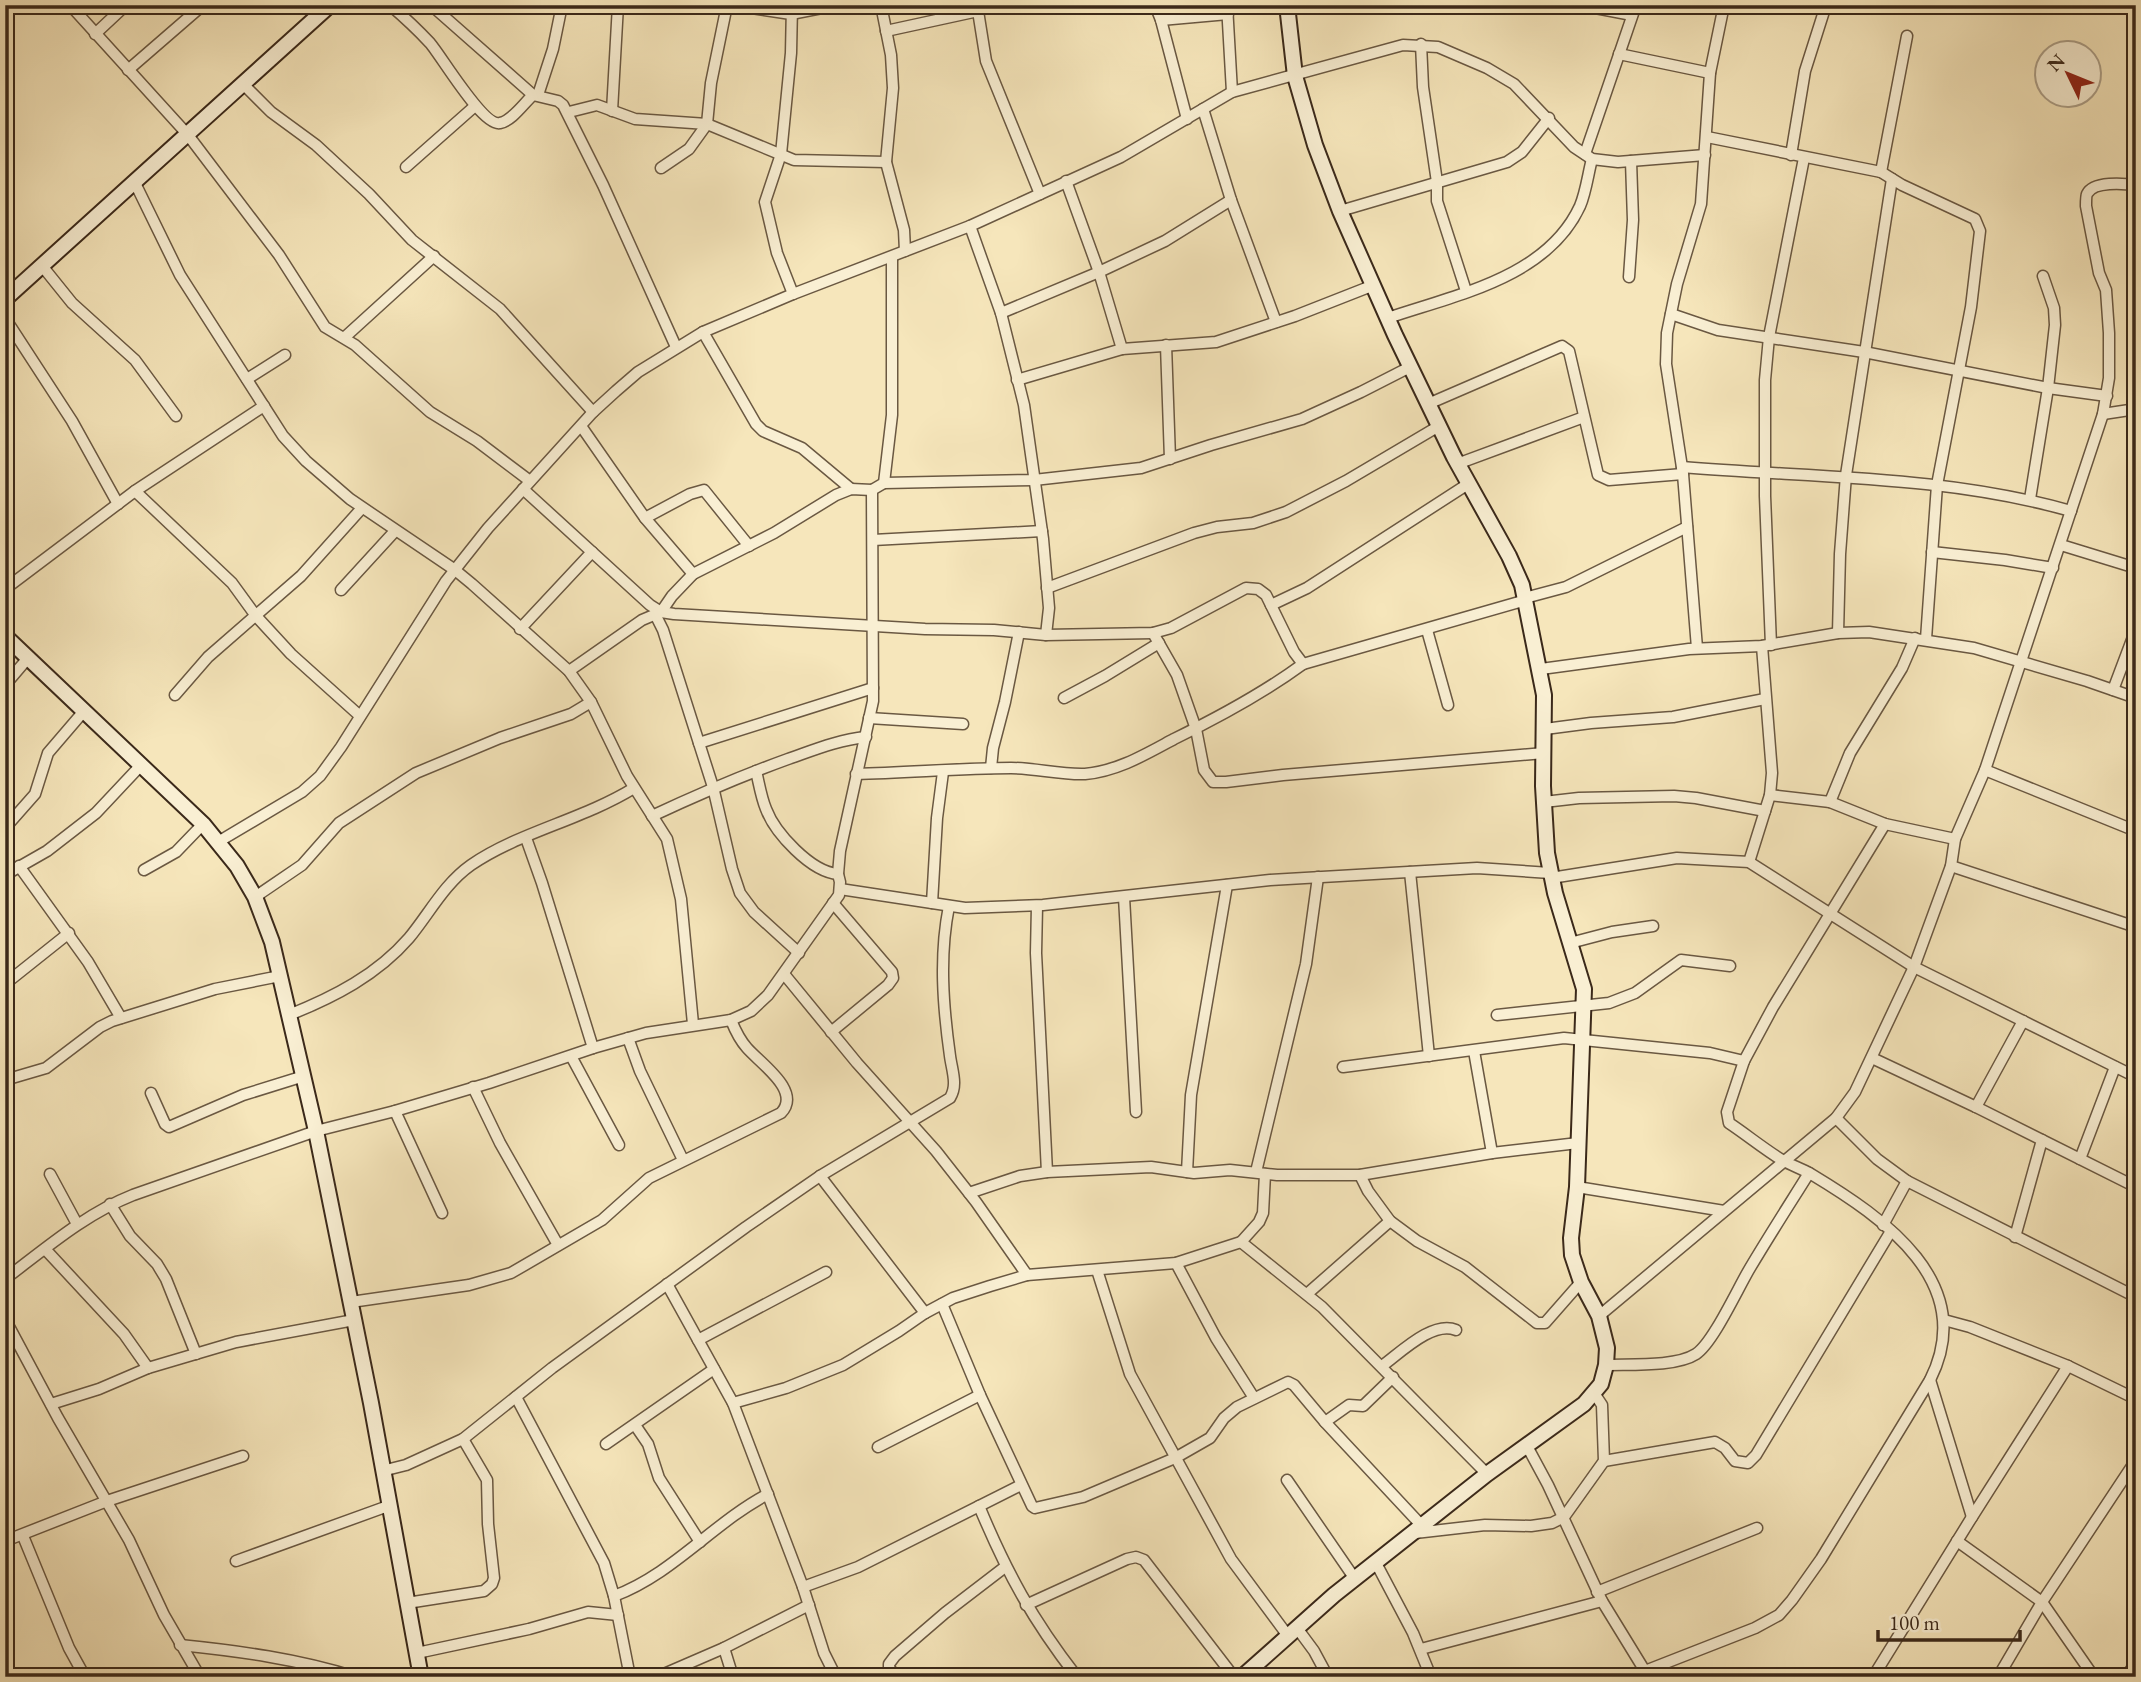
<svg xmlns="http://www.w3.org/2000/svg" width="2141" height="1682" font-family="'EB Garamond',serif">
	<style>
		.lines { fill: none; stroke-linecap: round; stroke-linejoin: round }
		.street-casing { stroke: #6a5842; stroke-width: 13 }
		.secondary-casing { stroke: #3b291a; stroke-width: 18 }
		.street { stroke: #f9efd3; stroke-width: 10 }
		.secondary { stroke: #f9efd3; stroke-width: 14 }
	</style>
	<rect width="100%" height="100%" fill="#f6e6bb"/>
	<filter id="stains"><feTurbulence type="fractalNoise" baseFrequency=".00286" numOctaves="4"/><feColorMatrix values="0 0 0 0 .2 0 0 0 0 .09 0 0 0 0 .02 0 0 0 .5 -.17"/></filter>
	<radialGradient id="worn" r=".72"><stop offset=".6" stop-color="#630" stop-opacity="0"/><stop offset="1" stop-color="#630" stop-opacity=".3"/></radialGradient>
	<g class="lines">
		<defs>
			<g id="street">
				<path d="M70,5L188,135L279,255L325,327L355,345L430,412L477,441L530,481"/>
				<path d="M390,5C404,17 417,29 430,43C442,57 483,127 500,123C512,121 524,103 533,95"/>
				<path d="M431,5L533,95L558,101L563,105L603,185L676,347"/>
				<path d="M732,5L791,14L837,5"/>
				<path d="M792,5L791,53L781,154L765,202L777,253L793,294"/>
				<path d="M881,5L891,55L893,88L886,162L904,230L905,251"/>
				<path d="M1155,5L1161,20L1187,119"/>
				<path d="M1227,5L1232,92"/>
				<path d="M1580,5L1632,15"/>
				<path d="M978,11L986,61L1040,194"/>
				<path d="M1161,20L1228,14"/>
				<path d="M886,31L978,11L993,5"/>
				<path d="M95,34L126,5"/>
				<path d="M1421,44L1423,87L1437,182V201L1466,291"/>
				<path d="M1619,54L1710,73"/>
				<path d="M128,70L203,5"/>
				<path d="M244,85L271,112L316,145L369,194L412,240L500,309L593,412"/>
				<path d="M538,95L553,49L562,5"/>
				<path d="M1203,109L1231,200L1276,322"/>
				<path d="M612,111L618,5"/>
				<path d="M569,112L597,105L635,119L707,124L794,160L886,162"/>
				<path d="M1707,137L1881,172L1902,185L1975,219L1980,231L1971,307L1937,485L1926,639"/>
				<path d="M1585,154L1636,5"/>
				<path d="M1791,155L1805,71L1826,5"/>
				<path d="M406,167L475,106"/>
				<path d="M661,168L689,149L707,124L711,83L727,5"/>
				<path d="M1881,172L1907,36"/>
				<path d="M1066,181L1099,272L1122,349"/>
				<path d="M135,183L180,275L283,436L306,461L350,499L455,570L472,584L569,671L591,702L627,776L667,839L681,899L693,1024"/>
				<path d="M1340,211L1507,162L1522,152L1549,118"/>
				<path d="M970,226L1001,313L1024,405L1043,539L1049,608L1046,635"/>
				<path d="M43,267L72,303L135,360L176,416"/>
				<path d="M1629,277L1633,220L1631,161"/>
				<path d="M1001,313L1099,272L1165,241L1231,200"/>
				<path d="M1671,314L1718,330L1864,352L2048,388L2107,396"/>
				<path d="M5,318L72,421L118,504"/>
				<path d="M1388,318C1455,295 1547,278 1580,206C1586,192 1588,174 1592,159"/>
				<path d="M703,332L756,424L763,431L802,448L851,489"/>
				<path d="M345,337L434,256"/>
				<path d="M1166,345L1170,459"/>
				<path d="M247,379L285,355"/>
				<path d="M1017,380L1122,349L1216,342L1295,316L1374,285"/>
				<path d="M1428,404L1562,346L1569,351L1598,475L1609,480L1683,474"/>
				<path d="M2103,414L2136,409"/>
				<path d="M581,426L645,518L693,574"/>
				<path d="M1457,464L1584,417"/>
				<path d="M1682,467C1814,478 1943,475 2071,511"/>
				<path d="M884,483L1034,480L1141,468L1211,445L1302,419L1361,392L1410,367"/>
				<path d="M523,489L650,605L661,612L674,614L925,629L994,630L1046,635L1153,633L1171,628L1246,588L1258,589L1266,595L1294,652L1303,664L1526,600"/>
				<path d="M135,491L232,583L256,616L291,654L360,716"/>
				<path d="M2030,499L2048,388L2055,325L2054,308L2043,276"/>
				<path d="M645,518L690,494L704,490L749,546"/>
				<path d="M873,540L1042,531"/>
				<path d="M2061,545L2136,568"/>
				<path d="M1932,552L2005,560L2053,568"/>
				<path d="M1047,588L1194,533L1217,527L1253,523L1286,512L1346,481L1439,426"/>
				<path d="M5,589L135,491L264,406"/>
				<path d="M341,590L395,531"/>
				<path d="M1525,598L1566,587L1687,527"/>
				<path d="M1271,605L1307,588L1468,484"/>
				<path d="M655,614L663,630L713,787L732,869L740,893L754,912L799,953"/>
				<path d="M520,629L592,552"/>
				<path d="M1427,630L1448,705"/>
				<path d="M1153,633L1177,675L1196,729L1204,770L1213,782H1226L1283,775L1544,753"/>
				<path d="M1838,633L1840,554L1846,475L1892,179"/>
				<path d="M1771,645L1765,496V380L1769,337L1804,158"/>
				<path d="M1697,648L1683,474L1666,364L1667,333L1677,284L1701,204L1710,73L1724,5"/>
				<path d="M1541,669L1689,649L1762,646L1838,633L1869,632L1974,648L2087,681L2136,698"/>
				<path d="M569,671L642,620L661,612L672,596L693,574L774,533L836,495L851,489L872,490"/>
				<path d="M5,685L28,658"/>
				<path d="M2113,690L2136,629"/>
				<path d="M175,695L208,657L301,576L362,508"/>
				<path d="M1064,698L1105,676L1159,643"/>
				<path d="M869,718L963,724"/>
				<path d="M1545,729L1591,723L1673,717L1765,699"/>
				<path d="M699,743L873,688"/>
				<path d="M991,768L993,748L1005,702L1019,632"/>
				<path d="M1985,770L2136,831"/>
				<path d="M756,771C759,783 761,797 766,809C775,833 811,872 838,874"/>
				<path d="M856,774C908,773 960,768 1011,768C1035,768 1061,775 1085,774C1118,771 1146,754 1174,739C1219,717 1262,694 1303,664"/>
				<path d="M1770,795L1830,802L1885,824L1955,839"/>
				<path d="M1544,802L1579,798L1674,796L1696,798L1765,811"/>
				<path d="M1830,802L1850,753L1902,668L1915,638"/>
				<path d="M652,816C697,795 741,776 788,759C814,750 838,740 866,737"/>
				<path d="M5,828L35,794L48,753L84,711"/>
				<path d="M526,838L542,883L593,1048"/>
				<path d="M218,842L302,792L320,776L341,747L446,581L488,528L593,412L616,391L638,372L703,332L793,294L970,226L1121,157L1232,92L1403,45L1438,47L1487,68L1514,84L1574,147L1592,159L1618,162L1705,155"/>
				<path d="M1749,862L1770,795L1772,773L1762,646"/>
				<path d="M19,866L88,962L121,1018"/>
				<path d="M1951,866L2136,927"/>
				<path d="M144,870L176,852L203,824"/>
				<path d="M1410,872L1429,1056"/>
				<path d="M5,875L47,851L96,813L142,764"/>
				<path d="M1551,878L1677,858L1749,862L1914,967L2136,1077"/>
				<path d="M840,889L965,908L1043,905L1270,880L1477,868L1550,873"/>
				<path d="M255,897L302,865L339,823L416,773L500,738L571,714L591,702"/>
				<path d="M1124,897L1136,1112"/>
				<path d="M932,903L937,818L943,772"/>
				<path d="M1037,906L1036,953L1047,1172"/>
				<path d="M1570,943L1612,932L1653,926"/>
				<path d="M784,974L857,1063L936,1151L976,1202L1027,1275"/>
				<path d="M5,984L69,933"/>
				<path d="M289,1015C334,997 377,975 409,938C429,914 444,884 471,865C519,832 582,820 634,788"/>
				<path d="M1497,1015L1609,1003L1635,993L1681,960L1730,966"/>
				<path d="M831,1032L888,985L893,978L892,972L833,903"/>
				<path d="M628,1038L640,1071L683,1160"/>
				<path d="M1474,1051L1492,1153"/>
				<path d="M571,1056L619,1145"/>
				<path d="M1872,1058L1976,1107L2136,1187"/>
				<path d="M1343,1067L1564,1038L1710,1053L1744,1061"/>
				<path d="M5,1080L46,1068L100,1027L112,1021L215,989L280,976"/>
				<path d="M473,1087L500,1143L558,1245"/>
				<path d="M151,1093L165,1124L169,1127L243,1095L304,1076"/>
				<path d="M1976,1107L2023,1021"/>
				<path d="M395,1111L442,1213"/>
				<path d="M1836,1118L1877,1159L1907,1181L2136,1297"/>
				<path d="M2080,1159L2115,1067"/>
				<path d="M1187,1172L1191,1095L1227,885"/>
				<path d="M1256,1172L1306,964L1318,877"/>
				<path d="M50,1174L77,1224"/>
				<path d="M1360,1175L1368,1191L1390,1221L1417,1241L1465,1267L1537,1323H1545L1581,1282"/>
				<path d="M820,1176L925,1313"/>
				<path d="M1577,1187L1724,1211"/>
				<path d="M969,1193L1020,1176L1047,1172L1151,1167L1194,1173L1230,1170L1277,1175H1360L1492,1153L1578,1143"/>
				<path d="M110,1204L130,1236L157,1264L166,1279L196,1354"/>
				<path d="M1883,1225L1907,1181"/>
				<path d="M2015,1237L2042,1140"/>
				<path d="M1241,1242L1322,1307L1487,1474"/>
				<path d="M45,1249L124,1334L148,1368"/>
				<path d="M1176,1263L1216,1338L1254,1398"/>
				<path d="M1097,1270L1130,1374L1231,1559L1288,1636"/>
				<path d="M5,1279C46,1248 85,1214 133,1195L316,1131L395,1111L489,1083L593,1048L646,1033L731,1020L751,1011L768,995L839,895L840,882L838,874L840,851L873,701L872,490L884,483L892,415V257"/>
				<path d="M667,1284L733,1403L803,1587L824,1653L836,1677"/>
				<path d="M1307,1294L1390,1221"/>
				<path d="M351,1302L469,1285L511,1273L602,1220L649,1178L781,1113C802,1091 761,1064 747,1048C739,1039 735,1030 731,1020"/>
				<path d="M942,1304L980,1395L1032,1506L1035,1508L1083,1497L1175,1458L1210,1438L1224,1418L1237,1407L1288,1382L1294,1385L1325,1422L1422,1526"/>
				<path d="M1599,1316L1836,1118L1855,1092L1914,967L1951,866L1955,839L1985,770L2103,414L2109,378V333L2106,290L2099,273L2086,206C2086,203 2086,196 2087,194C2093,181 2124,183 2136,186"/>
				<path d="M5,1319L58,1418L129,1540L164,1615L200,1677"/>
				<path d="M1944,1320L1970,1327L2068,1366L2136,1399"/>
				<path d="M698,1340L826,1272"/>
				<path d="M1606,1365C1630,1364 1676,1367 1696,1354C1713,1343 1738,1288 1750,1268C1769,1236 1789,1205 1809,1173"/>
				<path d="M1382,1366C1400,1353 1433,1320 1456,1330"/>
				<path d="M1930,1380L1972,1517"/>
				<path d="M516,1397L604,1563L614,1596L630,1677"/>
				<path d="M733,1403L786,1388L843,1365L899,1331L925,1313L953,1298L990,1286L1027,1275L1176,1263L1241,1242L1259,1222L1263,1213L1265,1174"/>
				<path d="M51,1404L99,1389L148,1368L236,1342L354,1320"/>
				<path d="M1325,1422L1349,1405L1363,1406L1393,1377"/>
				<path d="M635,1425L648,1444L659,1478L700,1542"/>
				<path d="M606,1444L714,1369"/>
				<path d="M1527,1446L1548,1485L1602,1601L1648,1676"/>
				<path d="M878,1447L980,1395"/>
				<path d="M1604,1461L1715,1442L1725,1448L1735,1461L1748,1463L1756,1455L1891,1231"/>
				<path d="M382,1471L406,1465L463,1439L552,1368L746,1227L820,1176L950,1098C958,1085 952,1071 950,1056C943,1006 939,956 949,906"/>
				<path d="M1287,1480L1355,1579"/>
				<path d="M979,1506C1007,1573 1032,1619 1077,1677"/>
				<path d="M1415,1533L1485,1525L1531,1526L1552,1523L1564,1517L1604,1461L1602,1405L1594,1393"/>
				<path d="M23,1536L69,1648L85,1677"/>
				<path d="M5,1541L107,1501L243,1456"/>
				<path d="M1957,1541L2042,1602L2094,1677"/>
				<path d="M236,1561L388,1506"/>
				<path d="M1376,1563L1413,1633L1431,1677"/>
				<path d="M803,1587L858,1567L1021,1485"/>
				<path d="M1597,1592L1757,1528"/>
				<path d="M614,1596C673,1574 713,1523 768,1494"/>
				<path d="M407,1603L484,1591L492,1584L494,1578L488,1524L487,1480L463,1439"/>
				<path d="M1026,1605L1127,1559L1136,1557L1144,1560L1234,1677"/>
				<path d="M1297,1628L1314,1651L1328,1677"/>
				<path d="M180,1645C239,1651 298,1659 355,1677"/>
				<path d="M724,1648L733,1677"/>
				<path d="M1421,1649L1602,1601"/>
				<path d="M417,1653L529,1629L588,1612L618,1615"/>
				<path d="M1645,1671L1755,1628L1779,1615L1792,1600L1821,1559L1930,1380C1979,1283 1884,1218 1811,1174C1802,1169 1791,1165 1782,1160C1764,1149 1747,1135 1729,1123L1727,1112L1744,1061L1773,1007L1885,824"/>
				<path d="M657,1677L724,1648L809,1605"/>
				<path d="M897,1677L889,1668V1664L895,1656L945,1613L1005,1567"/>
				<path d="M1873,1677L1972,1517L2068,1366"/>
				<path d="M1998,1677L2042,1602L2136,1460"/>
				<path d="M2126,1677L2136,1662"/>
			</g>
			<g id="secondary">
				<path d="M5,299L330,5"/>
				<path d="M5,636L203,824L237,866L255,897L272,942L316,1131L371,1403L421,1677"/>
				<path d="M1242,1677L1334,1595L1487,1474L1584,1404L1601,1384L1606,1365L1607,1348L1599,1316L1581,1282L1572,1255L1571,1238L1577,1187L1584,989L1555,893L1547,853L1543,786L1544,695L1522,585L1509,556L1454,457L1395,335L1340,211L1315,145L1295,76L1287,5"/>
			</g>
		</defs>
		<!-- street casing -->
		<use href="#street" class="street-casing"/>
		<!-- secondary casing -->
		<use href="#secondary" class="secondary-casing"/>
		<!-- street -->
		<use href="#street" class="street"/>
		<!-- secondary -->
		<use href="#secondary" class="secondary"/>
	</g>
	<!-- margin -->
	<rect width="2141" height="1682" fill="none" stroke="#f6e6bb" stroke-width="28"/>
	<rect x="7" y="7" width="2127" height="1668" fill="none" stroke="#3b291a" stroke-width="3.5"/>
	<rect x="14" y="14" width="2113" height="1654" fill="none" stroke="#3b291a" stroke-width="2"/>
	<!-- north arrow -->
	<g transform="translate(2068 74) rotate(313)"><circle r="33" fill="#f9efd3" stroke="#ada089" stroke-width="2"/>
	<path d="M0-5L12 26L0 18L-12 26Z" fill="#8f2418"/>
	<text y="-10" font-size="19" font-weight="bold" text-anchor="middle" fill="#3b291a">N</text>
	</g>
	<!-- scale -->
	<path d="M1878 1630v10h142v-10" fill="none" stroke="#3b291a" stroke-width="3.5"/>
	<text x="1889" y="1630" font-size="21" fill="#3b291a" stroke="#f9efd3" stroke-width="5" paint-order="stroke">100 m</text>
	<rect width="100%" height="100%" filter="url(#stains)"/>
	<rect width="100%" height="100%" fill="url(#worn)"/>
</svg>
